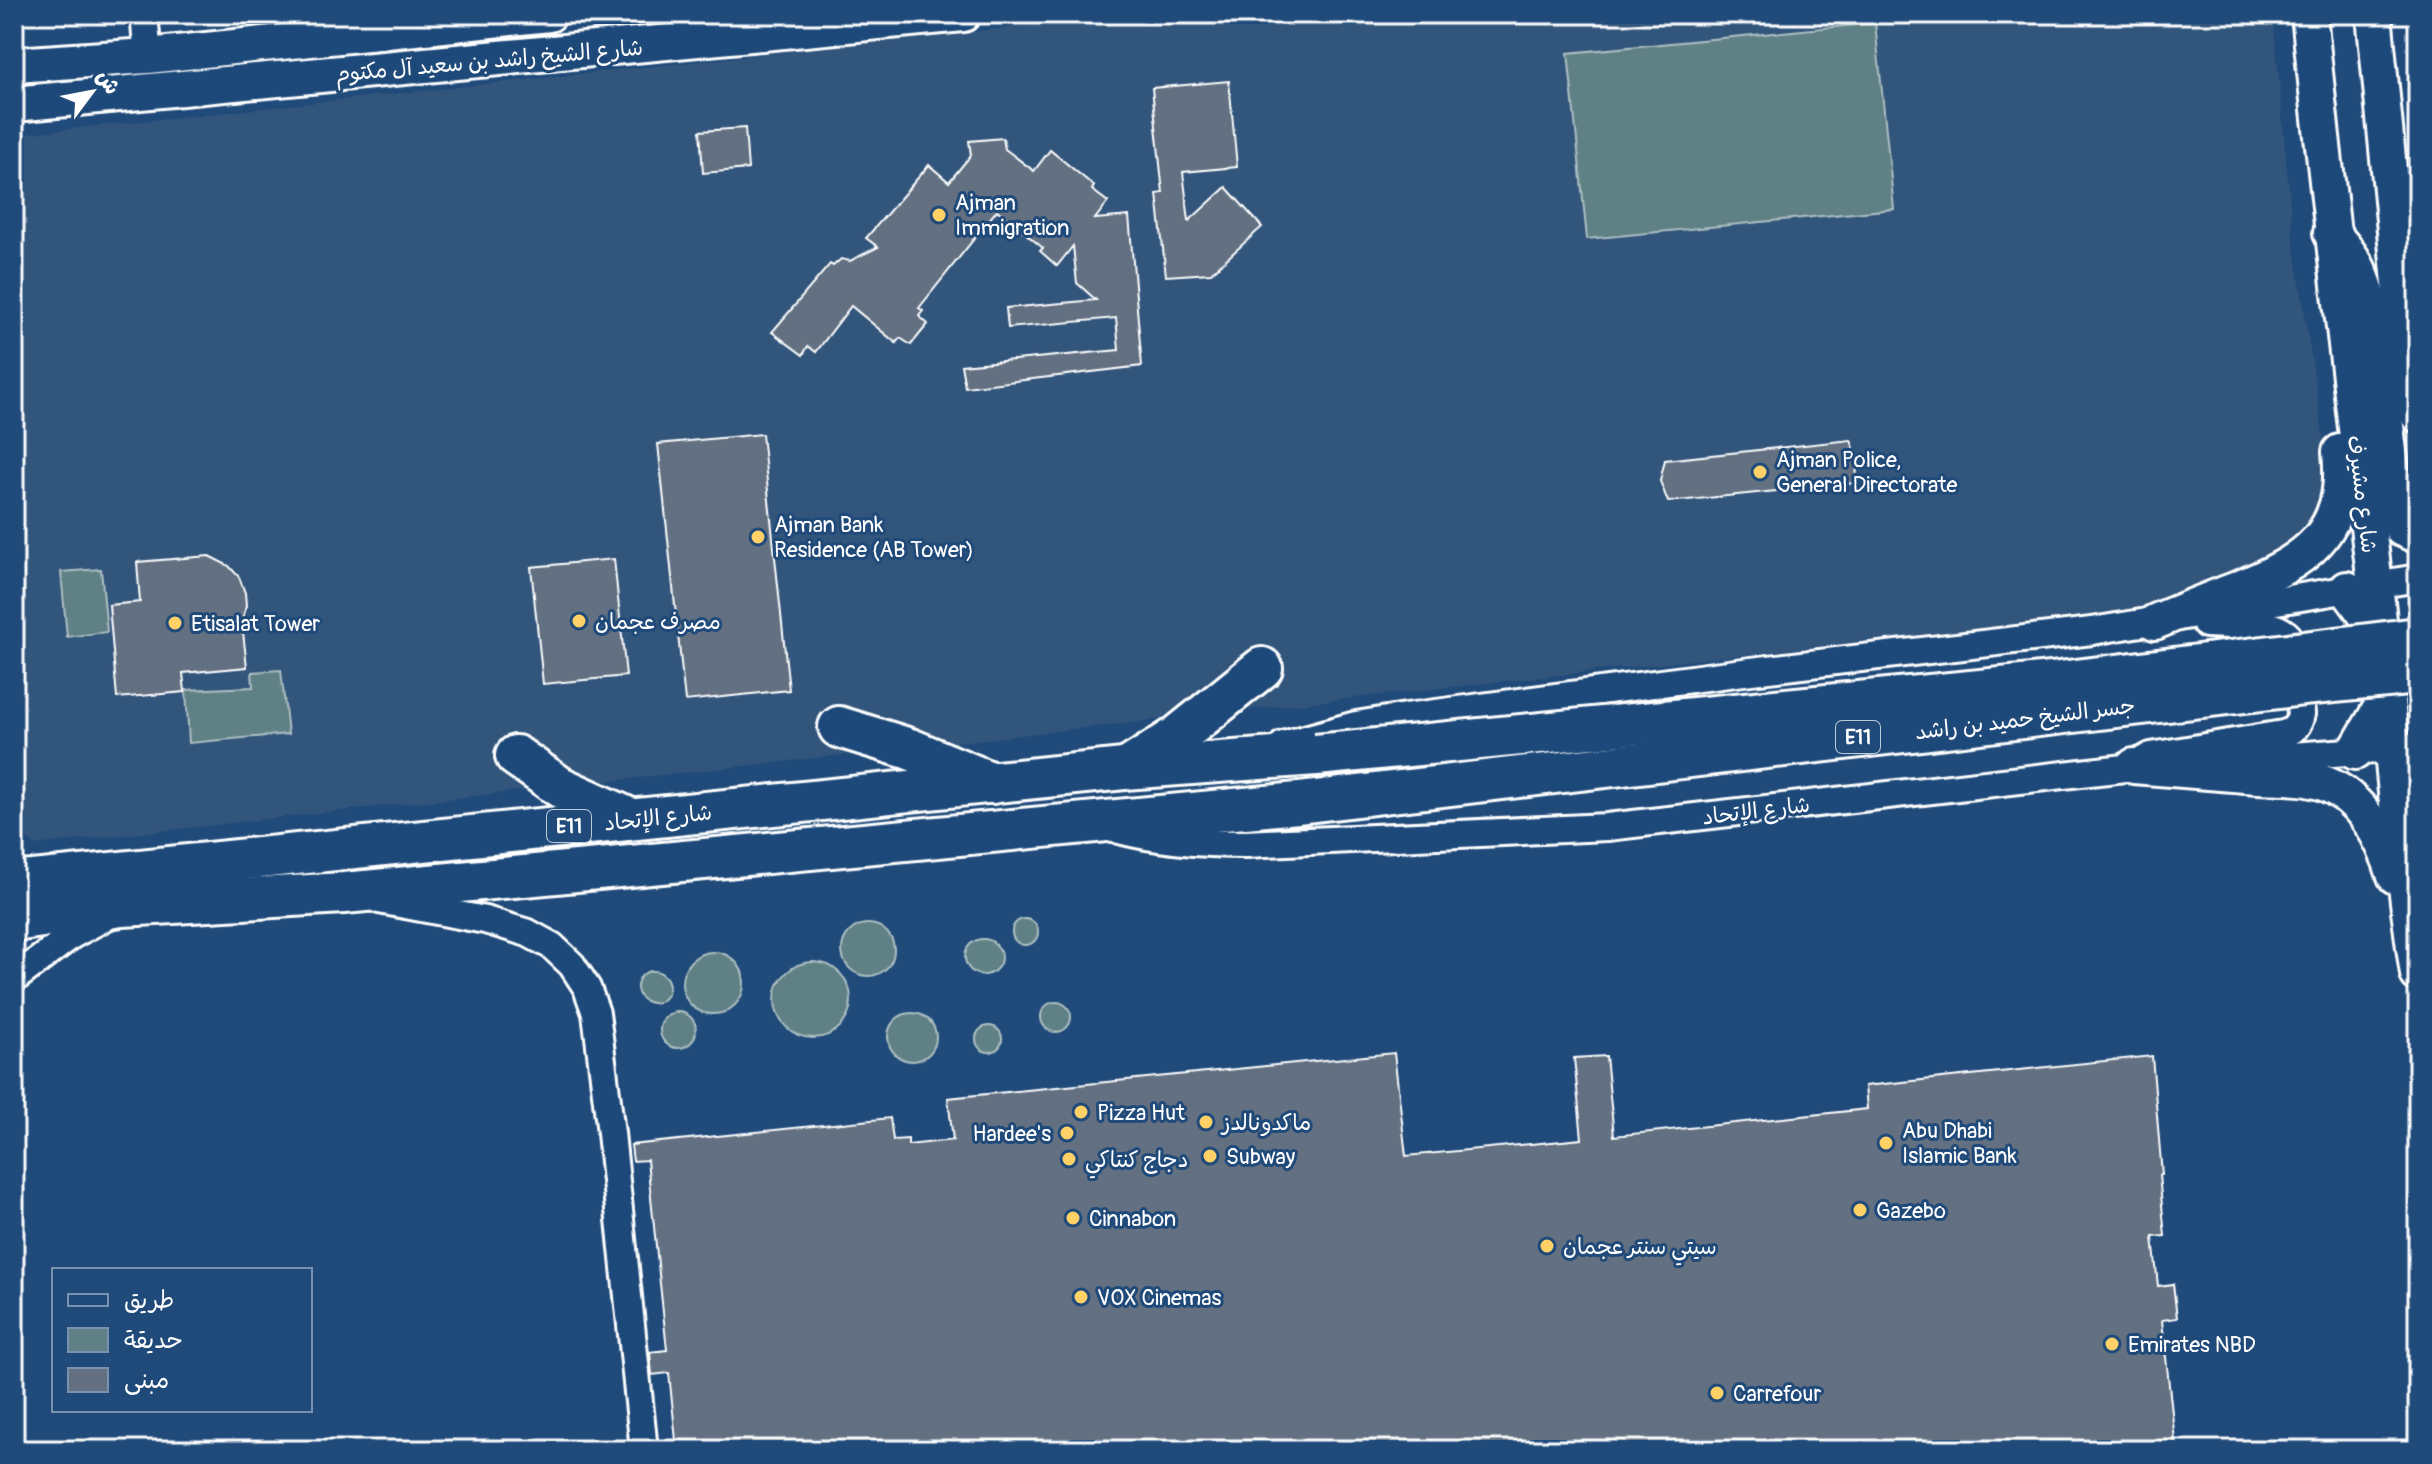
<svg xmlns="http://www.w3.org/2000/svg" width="2432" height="1464" font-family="Pangolin,'Playpen Sans Arabic',sans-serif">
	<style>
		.built { fill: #33557c }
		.green { fill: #5f8185; stroke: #afc0c2; stroke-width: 2 }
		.building { fill: #627081; stroke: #fff; stroke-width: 2 }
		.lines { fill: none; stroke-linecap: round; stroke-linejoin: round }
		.minor-casing { stroke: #fff; stroke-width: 32 }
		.major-casing { stroke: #fff; stroke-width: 40 }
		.highway-casing { stroke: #fff; stroke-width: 46 }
		.minor { stroke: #1f4a7a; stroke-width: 26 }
		.major { stroke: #1f4a7a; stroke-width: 34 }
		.highway { stroke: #1f4a7a; stroke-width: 40 }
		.highway-bridge-casing { stroke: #fff; stroke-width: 46; stroke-linecap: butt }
		.highway-bridge { stroke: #1f4a7a; stroke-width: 40 }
		.poi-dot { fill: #ffd166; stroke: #1f4a7a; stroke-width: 3 }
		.labels { text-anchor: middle; stroke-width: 6; stroke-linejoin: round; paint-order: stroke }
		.shield { fill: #1f4a7a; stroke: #bcc9d7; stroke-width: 2 }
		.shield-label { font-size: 20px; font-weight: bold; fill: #fff }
		.street-label { font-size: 22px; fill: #fff; stroke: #1f4a7a }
		.poi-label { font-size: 22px; fill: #fff; stroke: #1f4a7a; text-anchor: start }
	</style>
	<rect width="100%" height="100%" fill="#1f4a7a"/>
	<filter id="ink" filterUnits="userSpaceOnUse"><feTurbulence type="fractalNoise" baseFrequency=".0125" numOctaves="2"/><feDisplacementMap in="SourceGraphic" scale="16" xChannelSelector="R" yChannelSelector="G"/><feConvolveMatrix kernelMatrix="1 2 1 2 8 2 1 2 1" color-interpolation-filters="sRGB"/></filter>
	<g filter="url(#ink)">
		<!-- built -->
		<path class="built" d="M1136,14H2273L2293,236L2336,522L2304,562L2144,617L1954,631L35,845L14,829V135Z"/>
		<!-- green -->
		<g class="green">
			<path d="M1875,23L1894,209L1587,239L1568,53Z"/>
			<path d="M101,569L107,632L67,637L61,572Z"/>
			<path d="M281,670L288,734L189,743L186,690L253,687L252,672Z"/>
			<circle cx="1025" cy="932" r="13"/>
			<circle cx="868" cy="950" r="26"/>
			<circle cx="983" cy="957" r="18"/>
			<circle cx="713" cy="983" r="31"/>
			<circle cx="813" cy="1000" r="38"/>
			<circle cx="653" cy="987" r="16"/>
			<circle cx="1056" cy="1017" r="15"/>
			<circle cx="678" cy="1030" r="18"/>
			<circle cx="912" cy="1037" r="24"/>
			<circle cx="989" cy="1039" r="13"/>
		</g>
		<!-- building -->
		<g class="building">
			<path d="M1229,81L1237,167L1183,172L1189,221L1226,187L1262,227L1211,273L1166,276L1157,194L1163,193L1152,88Z"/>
			<path d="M745,128L748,169L703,173L700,131Z"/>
			<path d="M1003,138L1005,149L1034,171L1050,150L1094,186L1092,190L1108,202L1095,219L1129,216L1142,366L965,387L961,365L1119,350L1116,318L1008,328L1006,308L1096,300L1077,283L1073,246L1057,266L1040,251L1043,248L997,210L919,308L923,311L919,316L928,324L911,345L900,338L896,343L851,306L816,352L808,346L803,355L772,332L830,264L833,266L841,259L850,261L878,247L866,238L929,165L949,182L971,155L969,141Z"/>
			<path d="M762,434L789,690L685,701L658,444Z"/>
			<path d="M1851,440L1858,462L1855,483L1668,502L1660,481L1665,460Z"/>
			<path d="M209,556L229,566L239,577L245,593L246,606L240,629L243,632L247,667L183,673L185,692L117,698L109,605L140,602L137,562Z"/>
			<path d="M614,559L626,676L543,684L531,567Z"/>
			<path d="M1394,1053L1406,1156L1582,1139L1574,1058L1606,1056L1614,1136L1867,1109L1865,1086L2152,1056L2162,1175H2159L2165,1236L2153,1237L2158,1286L2173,1284L2177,1318L2162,1320L2176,1450H677L669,1373L652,1375L650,1352L667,1350L647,1160L633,1161L631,1145L890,1118L893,1140L908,1139V1145L953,1140L948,1098Z"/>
		</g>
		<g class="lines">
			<defs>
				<g id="minor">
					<path d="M144,14L148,56"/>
					<path d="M1283,745L1356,725L1406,717L1751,671L2092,631L2418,578"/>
					<path d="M2222,761L2418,747"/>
					<path d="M2140,762L2151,756L2283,734C2294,731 2299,725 2301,714L2295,647C2290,636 2285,631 2273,627L2206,624"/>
					<path d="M1119,830C1161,841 1203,844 1246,844L1607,827L2151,765"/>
					<path d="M379,900L485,920L528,933L552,946L572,965L587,988L596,1013L611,1133L644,1450"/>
					<path d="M14,979L72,935L107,916"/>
				</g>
				<g id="major">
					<path d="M2309,14C2328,204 2352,394 2375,584C2390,714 2398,845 2418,974"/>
					<path d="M2374,14L2403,314L2418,415"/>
					<path d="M14,65L148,56L549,14"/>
					<path d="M14,104L963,14"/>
					<path d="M2331,233C2356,257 2364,278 2372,311L2397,517L2402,529L2418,536"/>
					<path d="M2347,589L2380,634"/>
					<path d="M2155,622C2182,611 2208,600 2235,590C2304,562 2349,535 2340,452"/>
					<path d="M2355,752L2389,694"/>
					<path d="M2134,766C2175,769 2216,773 2258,776C2279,777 2306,776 2326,784C2363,799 2384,840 2395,876"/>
				</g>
				<g id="highway">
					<path d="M839,727L910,749L992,783"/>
					<path d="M516,756L560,787L628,818"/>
					<path d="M1128,768L1178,736L1262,668"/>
					<path d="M14,883L1124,769L1316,755"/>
					<path d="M14,921L122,906L344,893L1298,803"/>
				</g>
			</defs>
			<!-- minor casing -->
			<use href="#minor" class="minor-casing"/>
			<!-- major casing -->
			<use href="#major" class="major-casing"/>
			<!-- highway casing -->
			<use href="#highway" class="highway-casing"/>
			<!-- minor -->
			<use href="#minor" class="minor"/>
			<!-- major -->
			<use href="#major" class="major"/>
			<!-- highway -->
			<use href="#highway" class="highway"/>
			<defs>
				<g id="highway-bridge">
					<path d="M1316,755L2051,683L2418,638"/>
					<path d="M1298,803L2304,685L2418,674"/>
				</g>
			</defs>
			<!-- highway-bridge casing -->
			<use href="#highway-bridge" class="highway-bridge-casing"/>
			<!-- highway-bridge -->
			<use href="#highway-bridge" class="highway-bridge"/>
		</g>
	</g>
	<!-- markers -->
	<g class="poi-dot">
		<circle cx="939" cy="215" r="8"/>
		<circle cx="1760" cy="472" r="8"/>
		<circle cx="758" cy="537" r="8"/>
		<circle cx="579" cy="621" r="8"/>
		<circle cx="175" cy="623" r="8"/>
		<circle cx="1081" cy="1112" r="8"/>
		<circle cx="1206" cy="1122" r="8"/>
		<circle cx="1067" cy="1133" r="8"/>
		<circle cx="1886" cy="1143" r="8"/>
		<circle cx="1210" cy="1156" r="8"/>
		<circle cx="1069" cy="1159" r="8"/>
		<circle cx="1860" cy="1210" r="8"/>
		<circle cx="1073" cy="1218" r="8"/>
		<circle cx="1547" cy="1246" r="8"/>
		<circle cx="1081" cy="1297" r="8"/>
		<circle cx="2112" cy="1344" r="8"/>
		<circle cx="1717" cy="1393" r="8"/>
	</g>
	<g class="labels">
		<!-- shield labels -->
		<g class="shield">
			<rect x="1836" y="721" width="44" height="32" rx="6"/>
			<rect x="547" y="810" width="44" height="32" rx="6"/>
		</g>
		<g class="shield-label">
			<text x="1858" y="744">E11</text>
			<text x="569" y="833">E11</text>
		</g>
		<!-- street labels -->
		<g class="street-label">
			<text transform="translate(489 60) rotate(-5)" y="8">شارع الشيخ راشد بن سعيد آل مكتوم</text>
			<text transform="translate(2363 494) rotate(83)" y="8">شارع مشيرف</text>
			<text transform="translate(2025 718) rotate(-7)" y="8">جسر الشيخ حميد بن راشد</text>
			<text transform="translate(1756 810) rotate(-7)" y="8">شارع الإتحاد</text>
			<text transform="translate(658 817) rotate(-6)" y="8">شارع الإتحاد</text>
		</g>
		<!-- poi labels -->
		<g class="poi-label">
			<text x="955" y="210">Ajman<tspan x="955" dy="25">Immigration</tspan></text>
			<text x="1776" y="467">Ajman Police,<tspan x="1776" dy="25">General Directorate</tspan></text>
			<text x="774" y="532">Ajman Bank<tspan x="774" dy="25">Residence (AB Tower)</tspan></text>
			<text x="595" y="629">مصرف عجمان</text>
			<text x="191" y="631">Etisalat Tower</text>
			<text x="1097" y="1120">Pizza Hut</text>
			<text x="1222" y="1130">ماكدونالدز</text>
			<text x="1902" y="1138">Abu Dhabi<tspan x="1902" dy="25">Islamic Bank</tspan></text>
			<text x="1051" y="1141" text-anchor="end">Hardee's</text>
			<text x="1226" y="1164">Subway</text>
			<text x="1085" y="1167">دجاج كنتاكي</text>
			<text x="1876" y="1218">Gazebo</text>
			<text x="1089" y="1226">Cinnabon</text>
			<text x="1563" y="1254">سيتي سنتر عجمان</text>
			<text x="1097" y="1305">VOX Cinemas</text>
			<text x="2128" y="1352">Emirates NBD</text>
			<text x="1733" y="1401">Carrefour</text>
		</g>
	</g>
	<!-- margin -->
	<rect width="2432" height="1464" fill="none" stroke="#1f4a7a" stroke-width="48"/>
	<rect x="24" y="24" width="2384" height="1416" fill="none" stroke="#fff" stroke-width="3" filter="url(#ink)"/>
	<!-- legend -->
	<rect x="52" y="1268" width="260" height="144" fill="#1f4a7a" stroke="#7992af" stroke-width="2"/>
	<rect x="68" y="1294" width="40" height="12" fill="#1f4a7a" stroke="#7992af" stroke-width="2"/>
	<text x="124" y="1308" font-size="24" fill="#ffffff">طريق</text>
	<rect x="68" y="1328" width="40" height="24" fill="#5f8185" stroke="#7992af" stroke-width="2"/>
	<text x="124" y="1348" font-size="24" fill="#ffffff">حديقة</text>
	<rect x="68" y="1368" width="40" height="24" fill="#627081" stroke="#7992af" stroke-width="2"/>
	<text x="124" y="1388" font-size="24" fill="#ffffff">مبنى</text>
	<!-- north arrow -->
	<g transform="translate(92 92) rotate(58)" stroke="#1f4a7a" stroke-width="6" paint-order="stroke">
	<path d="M0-6L14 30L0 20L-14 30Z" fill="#ffffff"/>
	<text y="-12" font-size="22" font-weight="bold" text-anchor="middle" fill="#ffffff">ش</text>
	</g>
</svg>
